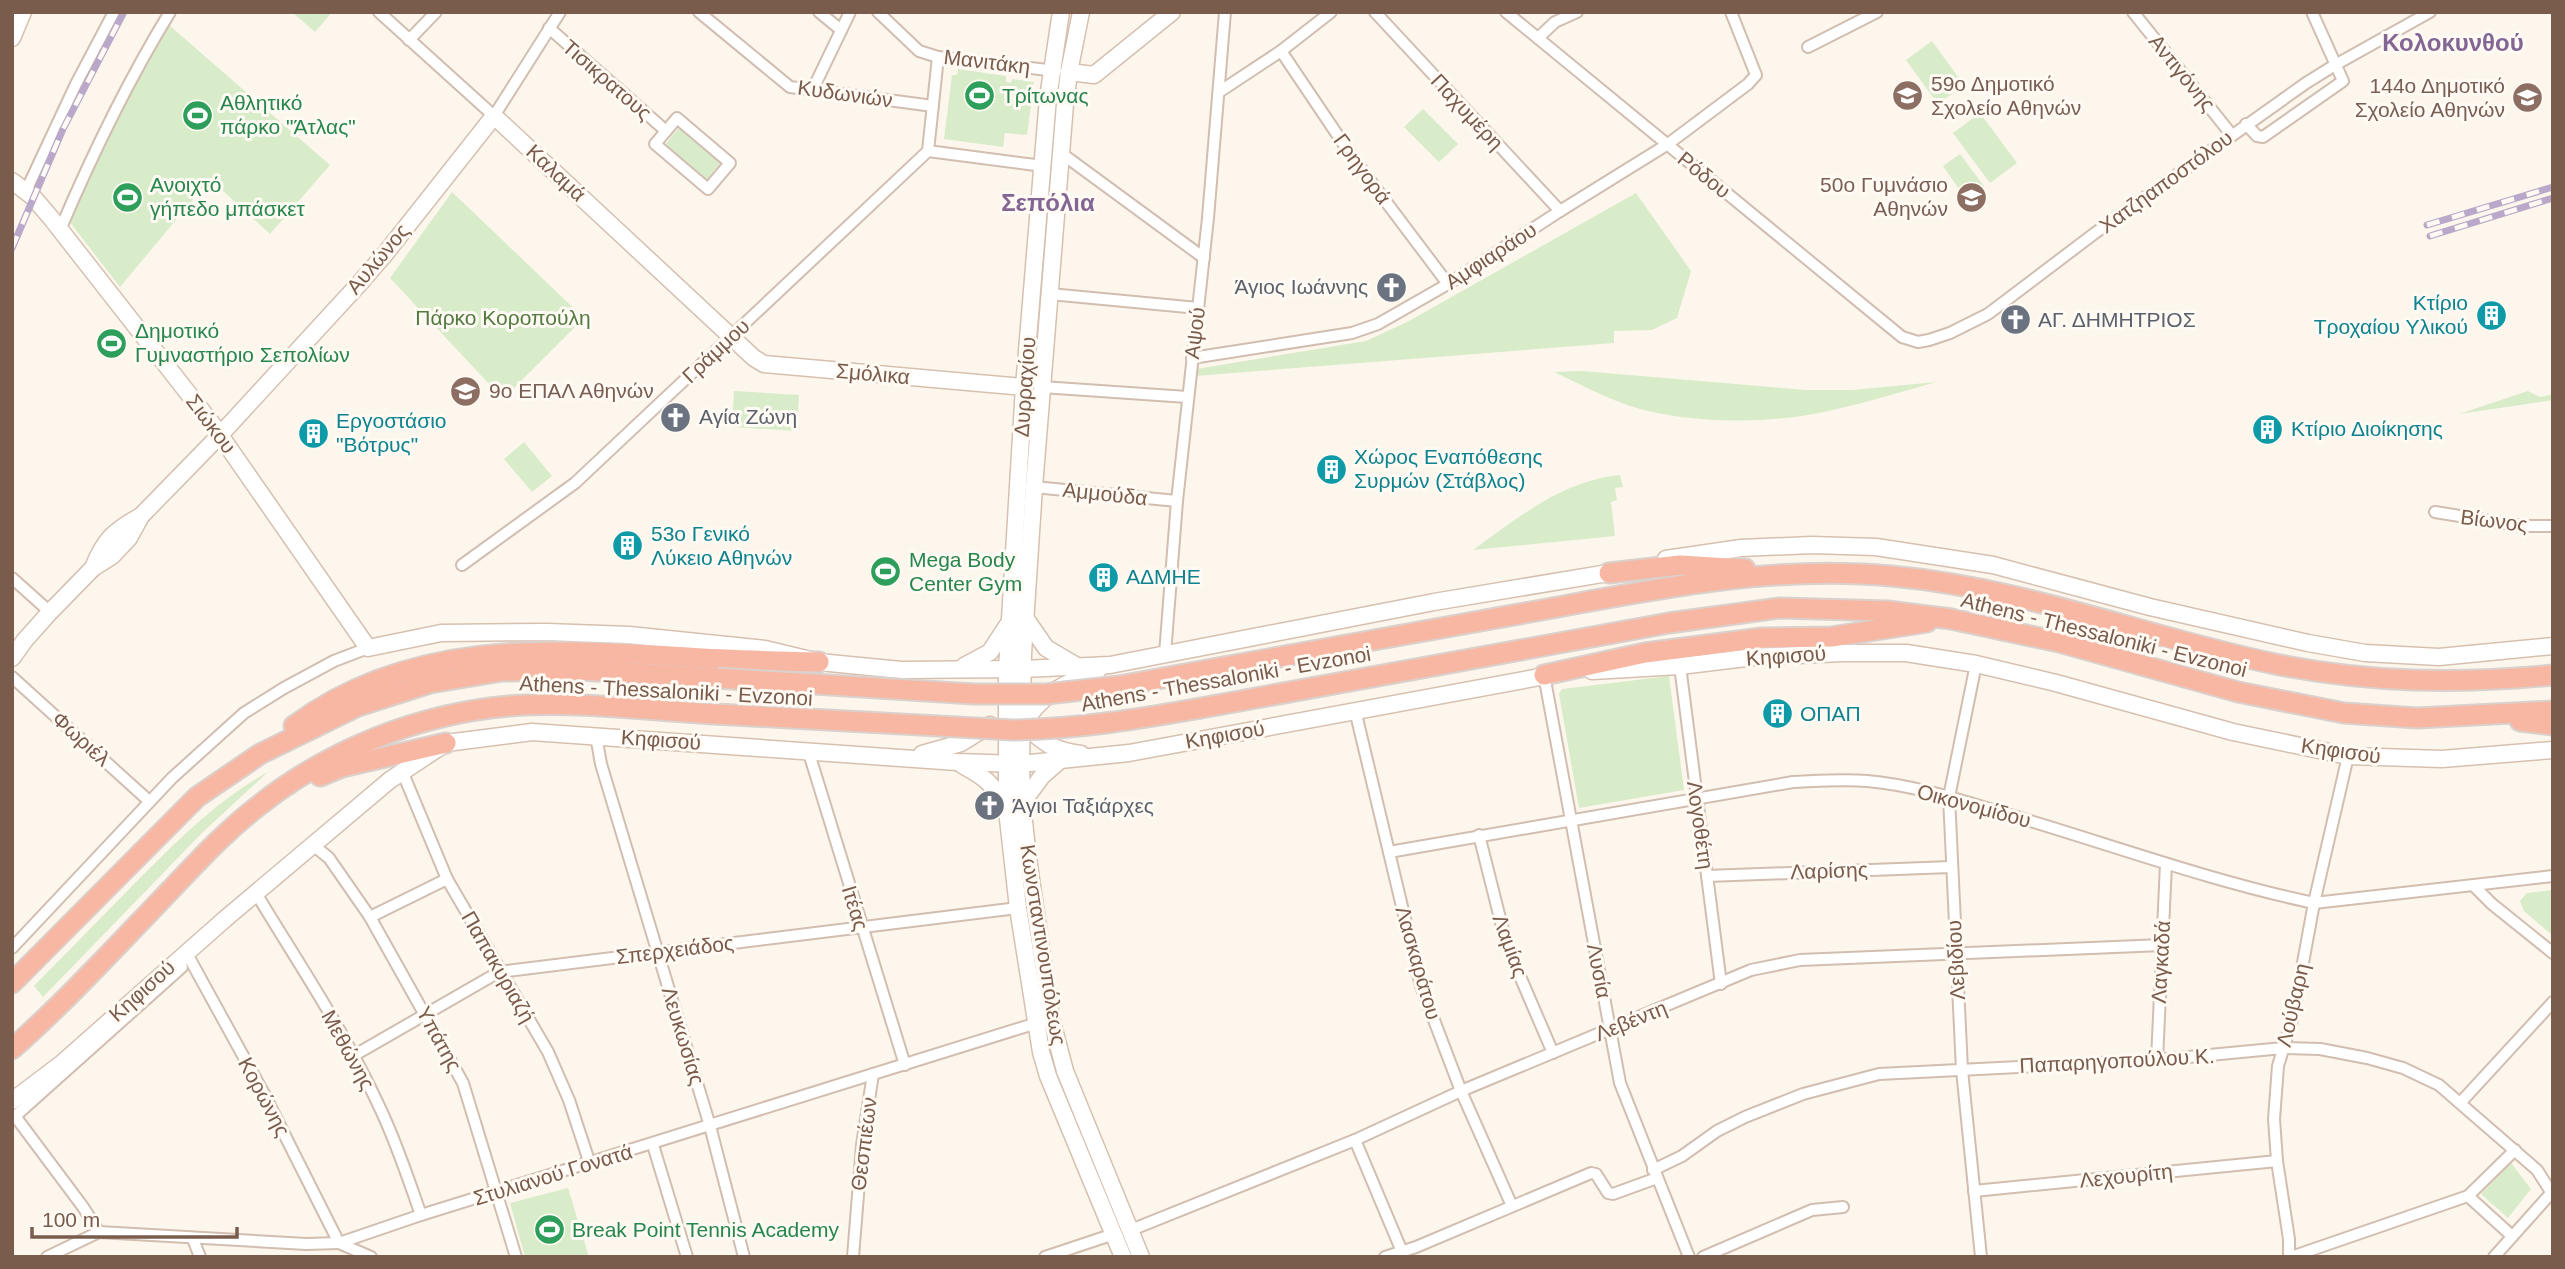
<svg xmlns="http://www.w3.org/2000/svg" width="2565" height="1269" font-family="Arial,sans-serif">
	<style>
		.green { fill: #d8ecc9 }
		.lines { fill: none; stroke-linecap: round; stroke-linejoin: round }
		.street-casing { stroke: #d1beb0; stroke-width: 14 }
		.secondary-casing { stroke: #d6c0b0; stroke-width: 19 }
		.highway-casing { stroke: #dad1cd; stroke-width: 23 }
		.street { stroke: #fff; stroke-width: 10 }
		.secondary { stroke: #fff; stroke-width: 16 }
		.highway { stroke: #f7b7a3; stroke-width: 19 }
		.rail-casing { stroke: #b9a8c9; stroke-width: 7 }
		.rail { stroke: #fffaf3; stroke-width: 4.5; stroke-dasharray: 13; stroke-linecap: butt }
		.highway-bridge-casing { stroke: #dad1cd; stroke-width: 23; stroke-linecap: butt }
		.highway-bridge { stroke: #f7b7a3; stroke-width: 19 }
		.labels { text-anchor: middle; stroke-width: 6; stroke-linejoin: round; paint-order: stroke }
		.street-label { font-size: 21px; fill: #7a5c4d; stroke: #fffaf3 }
		.education-label { font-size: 21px; fill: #785e54; stroke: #fffaf3; text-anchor: start }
		.leisure-label { font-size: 21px; fill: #27864d; stroke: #fffaf3; text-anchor: start }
		.worship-label { font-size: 21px; fill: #5b616d; stroke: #fffaf3; text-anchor: start }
		.culture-label { font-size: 21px; fill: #0d838f; stroke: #fffaf3; text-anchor: start }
		.park-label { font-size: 21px; fill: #537a41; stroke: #fffaf3 }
		.quarter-label { font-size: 24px; font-weight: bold; fill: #846695; stroke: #fffaf3 }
	</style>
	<rect width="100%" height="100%" fill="#fdf6ec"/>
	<!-- green -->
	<g class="green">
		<path d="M292,12H332L315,32Z"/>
		<path d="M169,25L330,165L270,234L210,179L120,287L69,221L144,65Z"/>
		<path d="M1932,41L1964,85L1938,104L1906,60Z"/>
		<path d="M958,69L1006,76V82L1011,83L1012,79L1034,82L1027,135L1005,133L1003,147L944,139L952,75H957Z"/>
		<path d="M1423,109L1458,144L1439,162L1404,127Z"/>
		<path d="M1980,113L2017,163L1990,183L1953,133Z"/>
		<path d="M679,127L721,162L707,180L665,145Z"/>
		<path d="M1960,154L1984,186L1966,199L1943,166Z"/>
		<path d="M452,192L584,318L503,399L390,278Z"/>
		<path d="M1636,193L1691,271L1677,318L1652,330L1614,331V343L1195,376L1196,369L1366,341L1409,321Z"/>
		<path d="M1582,371L1806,390H1853L1936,382C1902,392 1867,402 1833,410C1780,423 1706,424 1653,412C1618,405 1586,387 1554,372Z"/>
		<path d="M734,391L799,395L797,431L732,427Z"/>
		<path d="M2528,391L2540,397L2553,394V400L2459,414Z"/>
		<path d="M524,442L552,476L532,492L504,459Z"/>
		<path d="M1620,475L1623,487L1615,488L1617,500L1611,502L1615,536L1473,550C1519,517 1562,481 1620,475Z"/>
		<path d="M1669,676L1684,790L1579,808L1559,694L1562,689Z"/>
		<path d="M268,772L203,832L43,997L34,986C68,951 102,917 136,882C177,841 217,800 268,772Z"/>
		<path d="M2553,890V936L2524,911L2520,901L2527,893Z"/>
		<path d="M2511,1163L2531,1189L2508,1218L2481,1194Z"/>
		<path d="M568,1188L589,1257H525L510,1203Z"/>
	</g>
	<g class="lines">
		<defs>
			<g id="street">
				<path d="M379,12L494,116L560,12"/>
				<path d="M699,12L790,87L933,106"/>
				<path d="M819,12L841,30"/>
				<path d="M878,12L919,51L938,57L1056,71"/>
				<path d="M1375,12L1560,211"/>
				<path d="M1506,12L1902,337L1918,342L1929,340L1950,333L1988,314L2095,233L2306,83L2335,65L2430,12"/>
				<path d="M2133,12L2231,134"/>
				<path d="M549,28L666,131"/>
				<path d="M1538,38L1555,22L1577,12"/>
				<path d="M409,40L436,12"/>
				<path d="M1808,47L1877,12"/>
				<path d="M1281,51L1353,158L1448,284"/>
				<path d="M812,91L850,12"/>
				<path d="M1219,92L1281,51L1331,12"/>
				<path d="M677,118L730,163L708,189L655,144Z"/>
				<path d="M2246,124L2257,136L2263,137L2343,81L2312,12"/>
				<path d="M928,151L1043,166"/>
				<path d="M1061,153L1204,258"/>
				<path d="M26,191L76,84L114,12"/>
				<path d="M60,230C92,155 127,82 170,12"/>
				<path d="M1050,294L1198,308"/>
				<path d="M1192,358L1352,333L1378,324L1448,284L1560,211L1668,144L1748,84L1756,75L1731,12"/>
				<path d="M1042,387L1187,397"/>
				<path d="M1034,487L1177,501"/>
				<path d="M2435,512L2522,526H2553"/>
				<path d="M462,565L575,483L928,151L938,57"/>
				<path d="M12,578L50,612"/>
				<path d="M1165,654L1177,501L1208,218L1225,12"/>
				<path d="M1976,664L1949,797L1962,1070L1981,1257"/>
				<path d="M1680,666L1721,984"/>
				<path d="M1544,675L1620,1083L1689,1257"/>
				<path d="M12,677L149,801"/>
				<path d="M1355,710L1421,986L1461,1091L1512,1206"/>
				<path d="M596,736L601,764L710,1126L744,1257"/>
				<path d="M808,750L905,1065"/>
				<path d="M402,771L447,879L548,1052L569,1100L590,1164"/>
				<path d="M1479,835L1507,946L1553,1053"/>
				<path d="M313,845L329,858L370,917L463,1083L516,1257"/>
				<path d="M1389,852L1793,782C1818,781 1843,779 1867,781C1914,785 1962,801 2007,814C2109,844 2210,881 2314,903L2553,876"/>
				<path d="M1707,876L1951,867"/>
				<path d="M2473,885L2492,904L2553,953"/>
				<path d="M256,893C298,963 345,1032 379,1106C396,1141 408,1178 421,1215"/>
				<path d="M370,917L447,879"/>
				<path d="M12,948L172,778L244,713L284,688L334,661L368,648"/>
				<path d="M186,952L263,1092L339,1243"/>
				<path d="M353,1056L499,972L1018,908"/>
				<path d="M2157,1060L2166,864"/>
				<path d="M2461,1102L2553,1002"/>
				<path d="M15,1116L83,1207L99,1232"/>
				<path d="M12,1119L182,967"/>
				<path d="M1355,1140L1403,1254"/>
				<path d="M653,1145L687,1257"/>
				<path d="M1653,1170L1682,1156L1717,1131L1745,1117L1803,1094L1879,1074L2157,1060L2283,1048L2320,1049L2367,1058L2403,1068L2439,1085L2537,1170L2553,1195"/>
				<path d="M1974,1191L2277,1161"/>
				<path d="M2468,1196L2512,1236"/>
				<path d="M1131,1230L1355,1140L1461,1091L1751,970L1800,960L2162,945"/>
				<path d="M193,1239L200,1257"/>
				<path d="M339,1243L371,1257"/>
				<path d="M47,1257L99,1232L306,1244L339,1243L421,1215L1040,1022"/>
				<path d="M853,1257L862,1145L873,1074"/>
				<path d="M1045,1257L1114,1234"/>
				<path d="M1385,1257L1416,1247L1591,1173L1596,1174L1608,1193L1613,1194L1657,1178"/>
				<path d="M1703,1257L1812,1210L1843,1207"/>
				<path d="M2289,1257V1239L2277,1161L2274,1119L2278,1066L2293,1017L2314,903L2348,756"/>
				<path d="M2291,1257L2468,1196L2515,1150"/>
				<path d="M2494,1257L2553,1191"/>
			</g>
			<g id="secondary">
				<path d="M1061,12L1048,98L1024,387L1007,669V810L1018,908L1041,1052L1048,1076L1123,1257"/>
				<path d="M1081,12L1069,72L1065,104L1034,487L1023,654L1021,764L1022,803L1028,858L1051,1018L1065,1071L1141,1257"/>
				<path d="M12,38L23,12"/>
				<path d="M1069,72L1094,75L1172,12"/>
				<path d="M12,181L33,197L51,218L213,425L368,648L441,633L547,632L629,635L765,649L819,662L901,670L1023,669L1110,665L1434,602L1620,571"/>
				<path d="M1666,559L1741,548L1812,545L1876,547L1993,565L2150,607L2308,643L2365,653L2439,657L2553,646"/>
				<path d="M93,568C104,540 114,531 139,517"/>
				<path d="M1026,619L1046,648L1075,665"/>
				<path d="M12,658L25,640L50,612L93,568L112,556L129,538L141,516L220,435L359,284L385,254L494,116L754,358L764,364L1024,387"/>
				<path d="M964,666L990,652L1007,626"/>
				<path d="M1592,671L1680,666L1754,657L1842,653H1906L1976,664L2056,683L2233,732L2348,756L2442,759L2553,750"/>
				<path d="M1024,725C1044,743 1054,751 1081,754"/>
				<path d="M1023,726C1038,695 1068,682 1098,670"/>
				<path d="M922,754L961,743L990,725"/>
				<path d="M962,765C984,777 993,783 1005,806"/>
				<path d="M1022,803L1042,776L1058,762"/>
				<path d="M12,1101L61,1064L225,919L390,780L446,743L532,732L957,762L1021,764L1129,753L1556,674"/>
			</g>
			<g id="highway">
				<path d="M1609,573L1680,565L1745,569"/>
				<path d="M1218,668C1328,648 1437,629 1547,609C1661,588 1774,565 1891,576C2026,588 2145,637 2275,664C2369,683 2458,684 2553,675"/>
				<path d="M1544,675L1645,653L1762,638L1831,637L1927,622"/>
				<path d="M1201,708L1669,623L1780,608L1888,611L1951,619L2059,642L2238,692L2344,713L2417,718L2553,711"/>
				<path d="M2520,721L2553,725"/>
				<path d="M294,726C410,639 550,649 687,657C731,660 775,661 819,662"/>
				<path d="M320,776L342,767L446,743"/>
				<path d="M12,983L197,797L260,754L358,706L430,683L502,671L580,670L717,678"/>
				<path d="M12,1049C65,1002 113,950 162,899C192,868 222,834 257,807C328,750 418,714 509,706C577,701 647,710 715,714"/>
			</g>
		</defs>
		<!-- street casing -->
		<use href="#street" class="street-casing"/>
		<!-- secondary casing -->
		<use href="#secondary" class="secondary-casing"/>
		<!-- highway casing -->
		<use href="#highway" class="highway-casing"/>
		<!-- street -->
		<use href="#street" class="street"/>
		<!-- secondary -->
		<use href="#secondary" class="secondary"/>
		<!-- highway -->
		<use href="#highway" class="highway"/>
		<defs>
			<g id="rail">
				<path d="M2427,225L2553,187"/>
				<path d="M2430,236L2553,198"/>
				<path d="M12,248L63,129L124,12"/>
			</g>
		</defs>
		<!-- rail casing -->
		<use href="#rail" class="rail-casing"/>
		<!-- rail -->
		<use href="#rail" class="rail"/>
		<defs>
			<g id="highway-bridge">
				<path d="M717,678L974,694H1046L1119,686L1218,668"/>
				<path d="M715,714L1013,730C1077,729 1139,719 1201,708"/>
			</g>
		</defs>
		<!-- highway-bridge casing -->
		<use href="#highway-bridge" class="highway-bridge-casing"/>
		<!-- highway-bridge -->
		<use href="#highway-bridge" class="highway-bridge"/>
	</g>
	<!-- icons -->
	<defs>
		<symbol id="stadium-disc" viewBox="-11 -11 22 22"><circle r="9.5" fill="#2e9e5b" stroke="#fffaf3"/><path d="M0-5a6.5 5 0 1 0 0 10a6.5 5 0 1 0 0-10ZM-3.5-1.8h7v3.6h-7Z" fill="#fff"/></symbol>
		<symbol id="school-disc" viewBox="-11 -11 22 22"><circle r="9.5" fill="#8d6e63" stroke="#fffaf3"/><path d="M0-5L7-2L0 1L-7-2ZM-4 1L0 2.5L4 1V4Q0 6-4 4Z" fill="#fff"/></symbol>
		<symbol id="church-disc" viewBox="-11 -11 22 22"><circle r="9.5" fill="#6b7280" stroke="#fffaf3"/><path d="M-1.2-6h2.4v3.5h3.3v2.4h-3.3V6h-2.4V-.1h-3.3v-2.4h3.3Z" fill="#fff"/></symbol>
		<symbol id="building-disc" viewBox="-11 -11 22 22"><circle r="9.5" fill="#0f9aa8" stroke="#fffaf3"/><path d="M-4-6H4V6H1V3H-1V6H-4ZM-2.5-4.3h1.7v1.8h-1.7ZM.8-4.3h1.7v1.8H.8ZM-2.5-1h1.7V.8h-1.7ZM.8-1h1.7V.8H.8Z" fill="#fff"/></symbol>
	</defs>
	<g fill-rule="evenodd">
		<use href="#stadium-disc" x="962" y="78" width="35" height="35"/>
		<use href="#school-disc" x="1890" y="78" width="35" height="35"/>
		<use href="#school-disc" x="2510" y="80" width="35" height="35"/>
		<use href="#stadium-disc" x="180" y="98" width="35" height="35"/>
		<use href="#stadium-disc" x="110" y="180" width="35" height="35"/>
		<use href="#school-disc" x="1954" y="180" width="35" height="35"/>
		<use href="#church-disc" x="1374" y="270" width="35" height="35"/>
		<use href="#building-disc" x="2474" y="298" width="35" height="35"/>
		<use href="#church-disc" x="1998" y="302" width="35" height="35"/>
		<use href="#stadium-disc" x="94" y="326" width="35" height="35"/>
		<use href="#school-disc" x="448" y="374" width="35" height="35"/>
		<use href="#church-disc" x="658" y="400" width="35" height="35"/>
		<use href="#building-disc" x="2250" y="412" width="35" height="35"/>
		<use href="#building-disc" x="296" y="416" width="35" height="35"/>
		<use href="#building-disc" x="1314" y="452" width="35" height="35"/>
		<use href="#building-disc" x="610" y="528" width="35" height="35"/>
		<use href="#stadium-disc" x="868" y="554" width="35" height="35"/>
		<use href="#building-disc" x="1086" y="560" width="35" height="35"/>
		<use href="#building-disc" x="1760" y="696" width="35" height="35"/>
		<use href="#church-disc" x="972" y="788" width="35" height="35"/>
		<use href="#stadium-disc" x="532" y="1212" width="35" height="35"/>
	</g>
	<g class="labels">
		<!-- street labels -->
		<g class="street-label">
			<text transform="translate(987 62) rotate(7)" y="7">Μανιτάκη</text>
			<text transform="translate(2182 73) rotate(51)" y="7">Αντιγόνης</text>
			<text transform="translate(607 80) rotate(41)" y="7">Τισικρατους</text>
			<text transform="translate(845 94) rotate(8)" y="7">Κυδωνιών</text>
			<text transform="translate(1467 112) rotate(47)" y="7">Παχυμέρη</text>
			<text transform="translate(1362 169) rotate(54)" y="7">Γρηγορά</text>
			<text transform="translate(556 173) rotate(43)" y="7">Καλαμά</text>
			<text transform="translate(1704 175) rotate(39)" y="7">Ρόδου</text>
			<text transform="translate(2166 182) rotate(-36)" y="7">Χατζηαποστόλου</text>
			<text transform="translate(1491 256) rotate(-33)" y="7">Αμφιαράου</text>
			<text transform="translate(378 259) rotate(-50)" y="7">Αυλώνος</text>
			<text transform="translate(1195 333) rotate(-83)" y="7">Αψού</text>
			<text transform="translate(716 351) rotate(-43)" y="7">Γράμμου</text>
			<text transform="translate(873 374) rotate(5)" y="7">Σμόλικα</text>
			<text transform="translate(1025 387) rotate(-86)" y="7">Δυρραχίου</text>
			<text transform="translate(211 424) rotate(53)" y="7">Σιώκου</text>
			<text transform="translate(1105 494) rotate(6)" y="7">Αμμούδα</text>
			<text transform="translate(2494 521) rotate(7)" y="7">Βίωνος</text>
			<text transform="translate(2104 635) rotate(14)" y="7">Athens - Thessaloniki - Evzonoi</text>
			<text transform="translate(1786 656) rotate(-4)" y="7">Κηφισού</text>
			<text transform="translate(1226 679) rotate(-10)" y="7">Athens - Thessaloniki - Evzonoi</text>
			<text transform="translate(666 691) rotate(3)" y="7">Athens - Thessaloniki - Evzonoi</text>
			<text transform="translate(1225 735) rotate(-10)" y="7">Κηφισού</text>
			<text transform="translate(81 739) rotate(42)" y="7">Φωριέλ</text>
			<text transform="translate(661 740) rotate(4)" y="7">Κηφισού</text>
			<text transform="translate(2341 751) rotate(8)" y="7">Κηφισού</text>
			<text transform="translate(1974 806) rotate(15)" y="7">Οικονομίδου</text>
			<text transform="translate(1700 825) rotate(82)" y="7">Λογοθέτη</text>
			<text transform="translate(1829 871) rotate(-2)" y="7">Λαρίσης</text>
			<text transform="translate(855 908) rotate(73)" y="7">Ιτέας</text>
			<text transform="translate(1043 945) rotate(81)" y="7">Κωνσταντινουπόλεως</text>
			<text transform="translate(1510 946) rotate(70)" y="7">Λαμίας</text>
			<text transform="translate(675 950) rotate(-7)" y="7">Σπερχειάδος</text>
			<text transform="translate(1956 960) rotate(-93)" y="7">Λεβιδίου</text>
			<text transform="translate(2161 962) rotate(-87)" y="7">Λαγκαδά</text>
			<text transform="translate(1418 963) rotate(74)" y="7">Λασκαράτου</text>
			<text transform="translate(498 967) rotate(60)" y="7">Παπακυριαζή</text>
			<text transform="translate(1599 971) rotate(79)" y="7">Λυσία</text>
			<text transform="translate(142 991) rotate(-42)" y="7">Κηφισού</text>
			<text transform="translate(2293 1005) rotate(-77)" y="7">Λούβαρη</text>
			<text transform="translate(1631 1021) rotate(-22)" y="7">Λεβέντη</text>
			<text transform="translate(683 1036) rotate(73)" y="7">Λευκωσίας</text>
			<text transform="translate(439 1039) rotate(61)" y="7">Υπάτης</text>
			<text transform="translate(348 1050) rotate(61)" y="7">Μεθώνης</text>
			<text transform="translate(2117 1061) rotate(-3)" y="7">Παπαρηγοπούλου Κ.</text>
			<text transform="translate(264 1097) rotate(62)" y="7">Κορώνης</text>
			<text transform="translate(864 1144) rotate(-83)" y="7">Θεσπιέων</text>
			<text transform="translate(553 1175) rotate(-17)" y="7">Στυλιανού Γονατά</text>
			<text transform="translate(2126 1176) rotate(-6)" y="7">Λεχουρίτη</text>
		</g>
		<!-- education labels -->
		<g class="education-label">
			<text x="1931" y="91">59ο Δημοτικό<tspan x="1931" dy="24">Σχολείο Αθηνών</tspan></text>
			<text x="2505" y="93" text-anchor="end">144ο Δημοτικό<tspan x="2505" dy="24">Σχολείο Αθηνών</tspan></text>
			<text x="1948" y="192" text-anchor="end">50ο Γυμνάσιο<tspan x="1948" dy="24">Αθηνών</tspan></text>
			<text x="489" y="398">9ο ΕΠΑΛ Αθηνών</text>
		</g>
		<!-- leisure labels -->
		<g class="leisure-label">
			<text x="1002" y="103">Τρίτωνας</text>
			<text x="220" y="110">Αθλητικό<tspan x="220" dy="24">πάρκο "Άτλας"</tspan></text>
			<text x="150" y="192">Ανοιχτό<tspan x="150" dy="24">γήπεδο μπάσκετ</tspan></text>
			<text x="135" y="338">Δημοτικό<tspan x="135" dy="24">Γυμναστήριο Σεπολίων</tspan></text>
			<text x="909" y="567">Mega Body<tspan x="909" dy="24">Center Gym</tspan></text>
			<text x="572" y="1237">Break Point Tennis Academy</text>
		</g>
		<!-- worship labels -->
		<g class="worship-label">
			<text x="1368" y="294" text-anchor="end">Άγιος Ιωάννης</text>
			<text x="2038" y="327">ΑΓ. ΔΗΜΗΤΡΙΟΣ</text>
			<text x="699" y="424">Αγία Ζώνη</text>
			<text x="1012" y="813">Άγιοι Ταξιάρχες</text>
		</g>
		<!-- culture labels -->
		<g class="culture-label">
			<text x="2468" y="310" text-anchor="end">Κτίριο<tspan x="2468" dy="24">Τροχαίου Υλικού</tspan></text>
			<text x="336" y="428">Εργοστάσιο<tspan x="336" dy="24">"Βότρυς"</tspan></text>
			<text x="2291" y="436">Κτίριο Διοίκησης</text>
			<text x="1354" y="464">Χώρος Εναπόθεσης<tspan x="1354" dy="24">Συρμών (Στάβλος)</tspan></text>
			<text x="651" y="541">53ο Γενικό<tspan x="651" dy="24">Λύκειο Αθηνών</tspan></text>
			<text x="1126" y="584">ΑΔΜΗΕ</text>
			<text x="1800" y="721">ΟΠΑΠ</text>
		</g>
		<!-- park labels -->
		<g class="park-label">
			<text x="503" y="325">Πάρκο Κοροπούλη</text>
		</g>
		<!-- quarter labels -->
		<g class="quarter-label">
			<text x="2453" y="51">Κολοκυνθού</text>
			<text x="1048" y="211">Σεπόλια</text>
		</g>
	</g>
	<!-- border -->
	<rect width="2565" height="1269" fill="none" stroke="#7a5c4d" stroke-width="28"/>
	<!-- scale -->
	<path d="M32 1227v10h205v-10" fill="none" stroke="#7a5c4d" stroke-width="3.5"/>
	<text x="42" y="1227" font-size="21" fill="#7a5c4d" stroke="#fffaf3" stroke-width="5" paint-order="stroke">100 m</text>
</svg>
